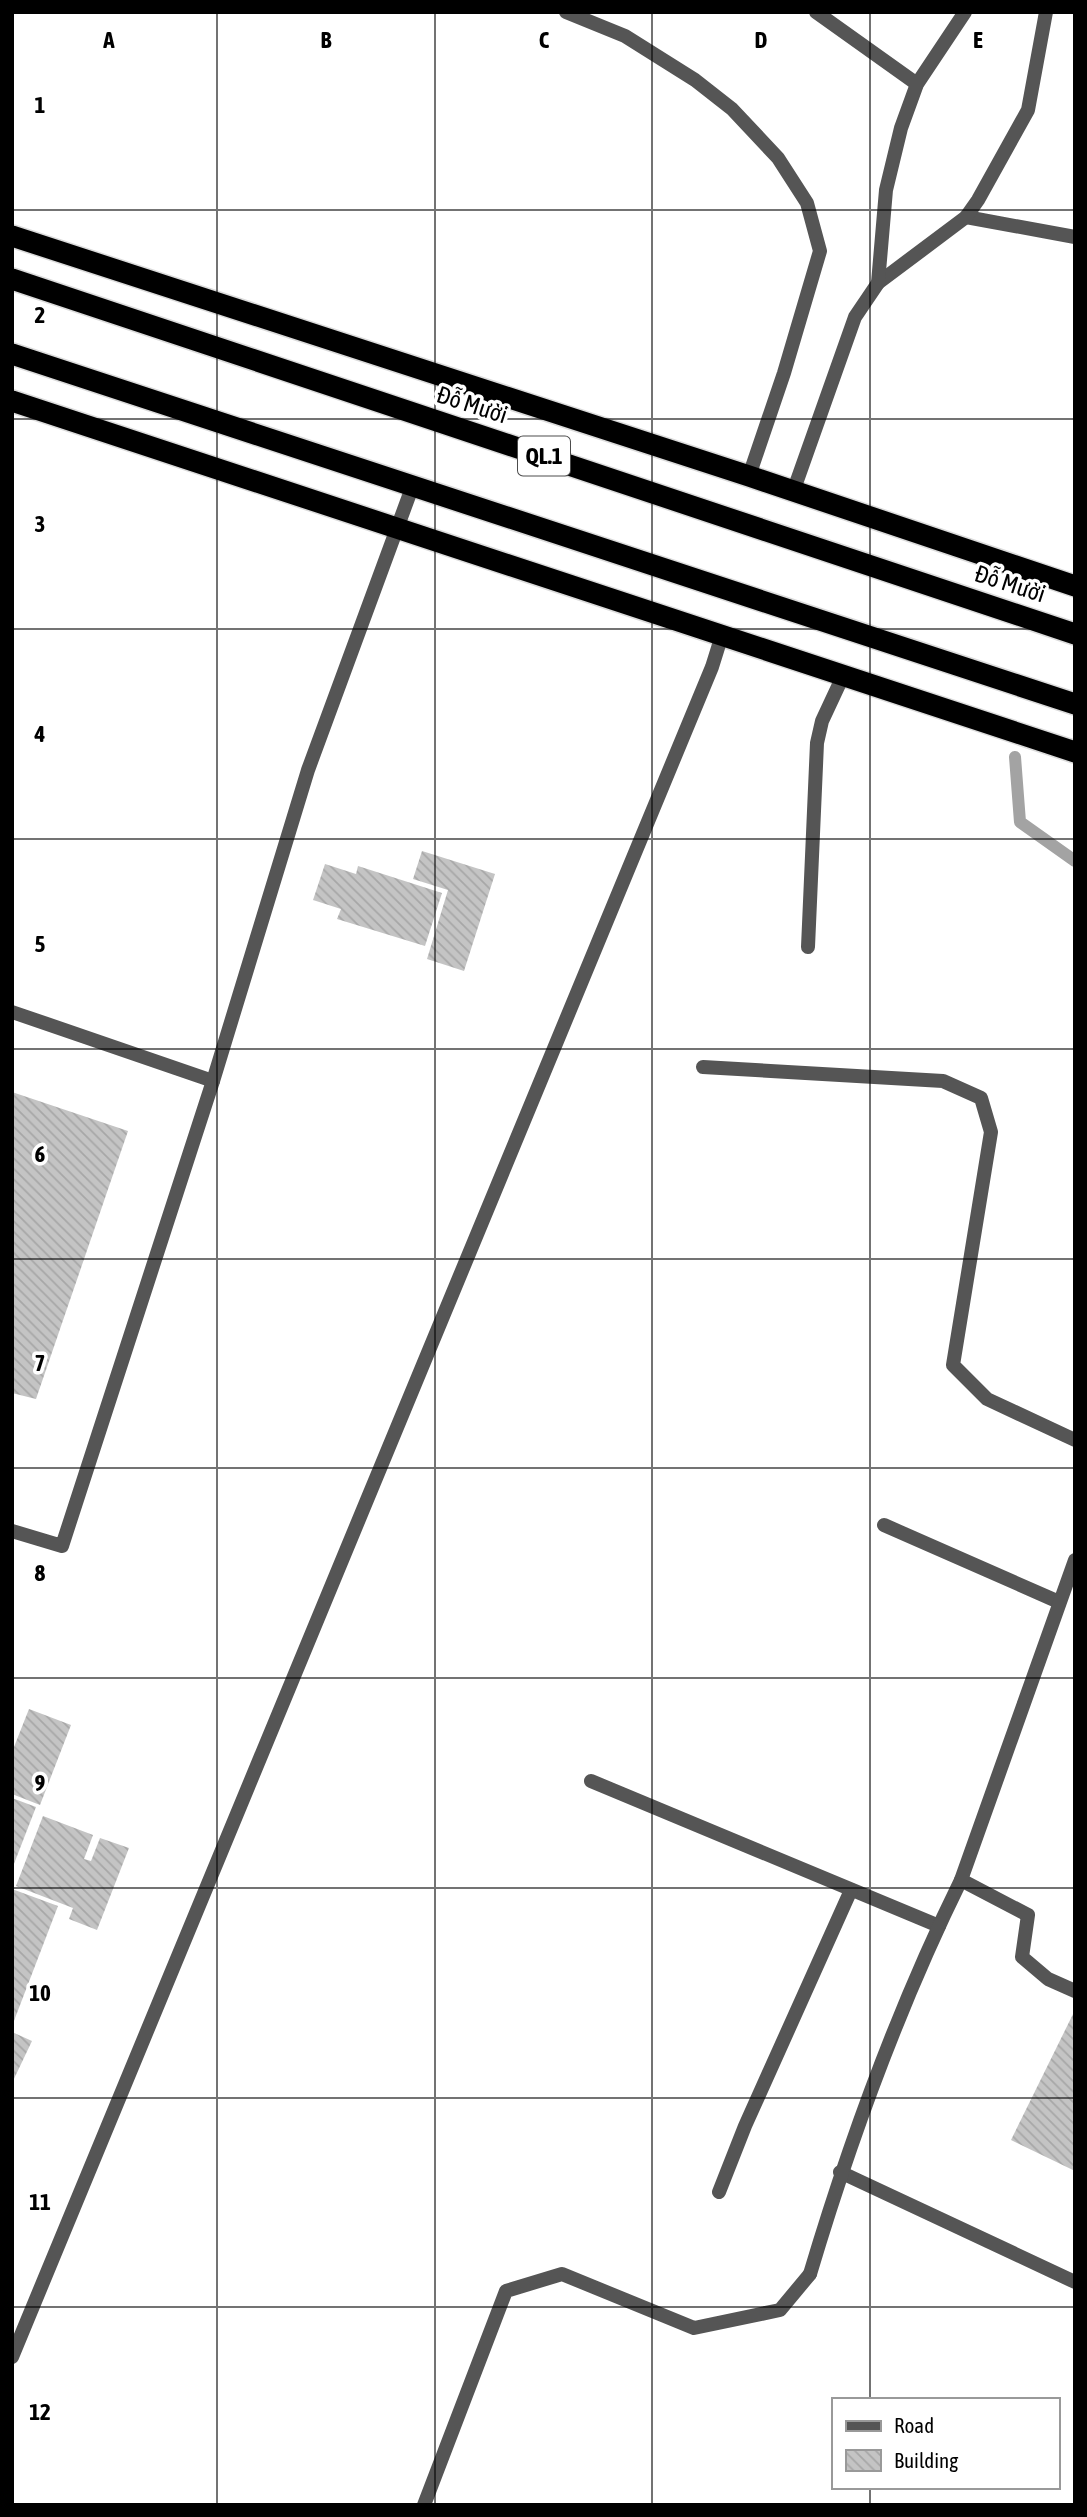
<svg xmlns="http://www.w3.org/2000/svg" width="1087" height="2517" font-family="'Asap Condensed',sans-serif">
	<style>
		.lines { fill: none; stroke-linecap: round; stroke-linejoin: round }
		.stream { stroke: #a3a3a3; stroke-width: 12 }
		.building { fill: url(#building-back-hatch) }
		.highway-casing { stroke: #dbdbdb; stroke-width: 24 }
		.lane { stroke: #555; stroke-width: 14 }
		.street { stroke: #555; stroke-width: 14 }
		.highway { stroke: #000; stroke-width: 21 }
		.grid { fill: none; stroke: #000; stroke-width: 2; stroke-opacity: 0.55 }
		.labels { text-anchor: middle; stroke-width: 7; stroke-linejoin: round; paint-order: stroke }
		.shield { fill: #fff; stroke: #4c4c4c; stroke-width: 2 }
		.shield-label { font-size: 23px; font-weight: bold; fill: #000 }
		.street-label { font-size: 24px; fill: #000; stroke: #fff }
		.grid-label { font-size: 23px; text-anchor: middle; font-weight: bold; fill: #000; stroke: #fff; stroke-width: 7; stroke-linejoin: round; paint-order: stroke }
	</style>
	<defs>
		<pattern id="building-back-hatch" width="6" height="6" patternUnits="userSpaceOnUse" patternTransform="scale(1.75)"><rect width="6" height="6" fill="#c4c4c4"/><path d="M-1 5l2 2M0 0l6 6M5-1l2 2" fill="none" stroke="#a7a7a7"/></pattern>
	</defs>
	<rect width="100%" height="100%" fill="#fff"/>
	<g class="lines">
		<!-- stream -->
		<path class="stream" d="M1015,757L1020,822L1075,861"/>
	</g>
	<!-- building -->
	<g class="building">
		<path d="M422,851L495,874L464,971L427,959L448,890L413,879Z"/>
		<path d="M325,864L356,874L358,866L442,893L425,946L337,919L341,909L313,900Z"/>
		<path d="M12,1092L128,1131L36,1399L12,1393Z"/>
		<path d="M29,1709L71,1725L40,1805L12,1794V1752Z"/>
		<path d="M12,1798L36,1807L12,1869Z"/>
		<path d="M43,1816L93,1835L84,1859L91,1861L100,1838L129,1848L97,1930L69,1919L73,1908L16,1886Z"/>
		<path d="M12,1889L58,1906L12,2026Z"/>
		<path d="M1075,2010V2171L1011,2140Z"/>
		<path d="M12,2032L32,2041L12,2083Z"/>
	</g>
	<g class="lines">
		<defs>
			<g id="highway">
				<path d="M12,236L749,476L1075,586"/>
				<path d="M12,279L1075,634"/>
				<path d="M12,354L1075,704"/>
				<path d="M12,401L1075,752"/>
			</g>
		</defs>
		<!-- highway casing -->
		<use href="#highway" class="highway-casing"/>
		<!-- lane -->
		<g class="lane">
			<path d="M566,12L625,36L695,80L732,109L778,158L807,203L820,251L784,373L749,476"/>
			<path d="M816,12L917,84"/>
			<path d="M966,217L1075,237"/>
			<path d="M878,283L966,217L978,200L1028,110L1046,12"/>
			<path d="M793,492L855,317L878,283L886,190L901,128L917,84L965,12"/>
			<path d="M808,947L817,743L822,721L843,676"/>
			<path d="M12,1012L213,1081"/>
			<path d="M703,1067L943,1081L981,1098L991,1132L953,1365L987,1399L1075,1440"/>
			<path d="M884,1525L1059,1602"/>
			<path d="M12,1531L62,1546L213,1081L308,770L413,485"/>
			<path d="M591,1781L939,1926"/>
			<path d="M961,1880L1028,1915L1022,1957L1048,1979L1075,1991"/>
			<path d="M840,2172L1075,2282"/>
			<path d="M719,2192L745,2126L851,1890"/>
			<path d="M12,2357L712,667L722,635"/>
			<path d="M424,2505L506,2291L562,2274L694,2328L780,2310L810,2274"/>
		</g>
		<!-- street -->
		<path class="street" d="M810,2274C850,2140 899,2006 961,1880L1075,1560"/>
		<!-- highway -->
		<use href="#highway" class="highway"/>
	</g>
	<!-- grid -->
	<path class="grid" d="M217,12V2505M435,12V2505M652,12V2505M870,12V2400M12,210H1075M12,419H1075M12,629H1075M12,839H1075M12,1049H1075M12,1259H1075M12,1468H1075M12,1678H1075M12,1888H1075M12,2098H1075M12,2307H1075M870,2487V2505"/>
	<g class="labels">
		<!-- shield labels -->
		<rect class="shield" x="518" y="436.5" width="52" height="39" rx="5"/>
		<g class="shield-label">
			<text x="544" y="464">QL.1</text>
		</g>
		<!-- street labels -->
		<g class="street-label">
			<text transform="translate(472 405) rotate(18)" y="8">Đỗ Mười</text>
			<text transform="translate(1010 584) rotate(18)" y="8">Đỗ Mười</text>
		</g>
	</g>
	<g class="grid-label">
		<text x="109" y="48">A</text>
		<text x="326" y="48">B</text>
		<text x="544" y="48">C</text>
		<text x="761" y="48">D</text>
		<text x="978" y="48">E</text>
		<text x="40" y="113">1</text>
		<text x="40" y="323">2</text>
		<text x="40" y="532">3</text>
		<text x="40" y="742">4</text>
		<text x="40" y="952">5</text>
		<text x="40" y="1162">6</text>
		<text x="40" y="1371">7</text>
		<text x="40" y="1581">8</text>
		<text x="40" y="1791">9</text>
		<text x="40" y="2001">10</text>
		<text x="40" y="2210">11</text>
		<text x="40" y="2420">12</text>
	</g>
	<!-- border -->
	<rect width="1087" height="2517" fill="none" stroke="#000000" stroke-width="28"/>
	<!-- legend -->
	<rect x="832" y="2398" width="228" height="91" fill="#ffffff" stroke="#999999" stroke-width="2"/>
	<rect x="846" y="2421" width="35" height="10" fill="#555555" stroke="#999999" stroke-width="2"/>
	<text x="894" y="2433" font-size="21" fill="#000000">Road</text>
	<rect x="846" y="2450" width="35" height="21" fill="url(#building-back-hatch)" stroke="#999999" stroke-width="2"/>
	<text x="894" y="2468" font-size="21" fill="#000000">Building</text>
</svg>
